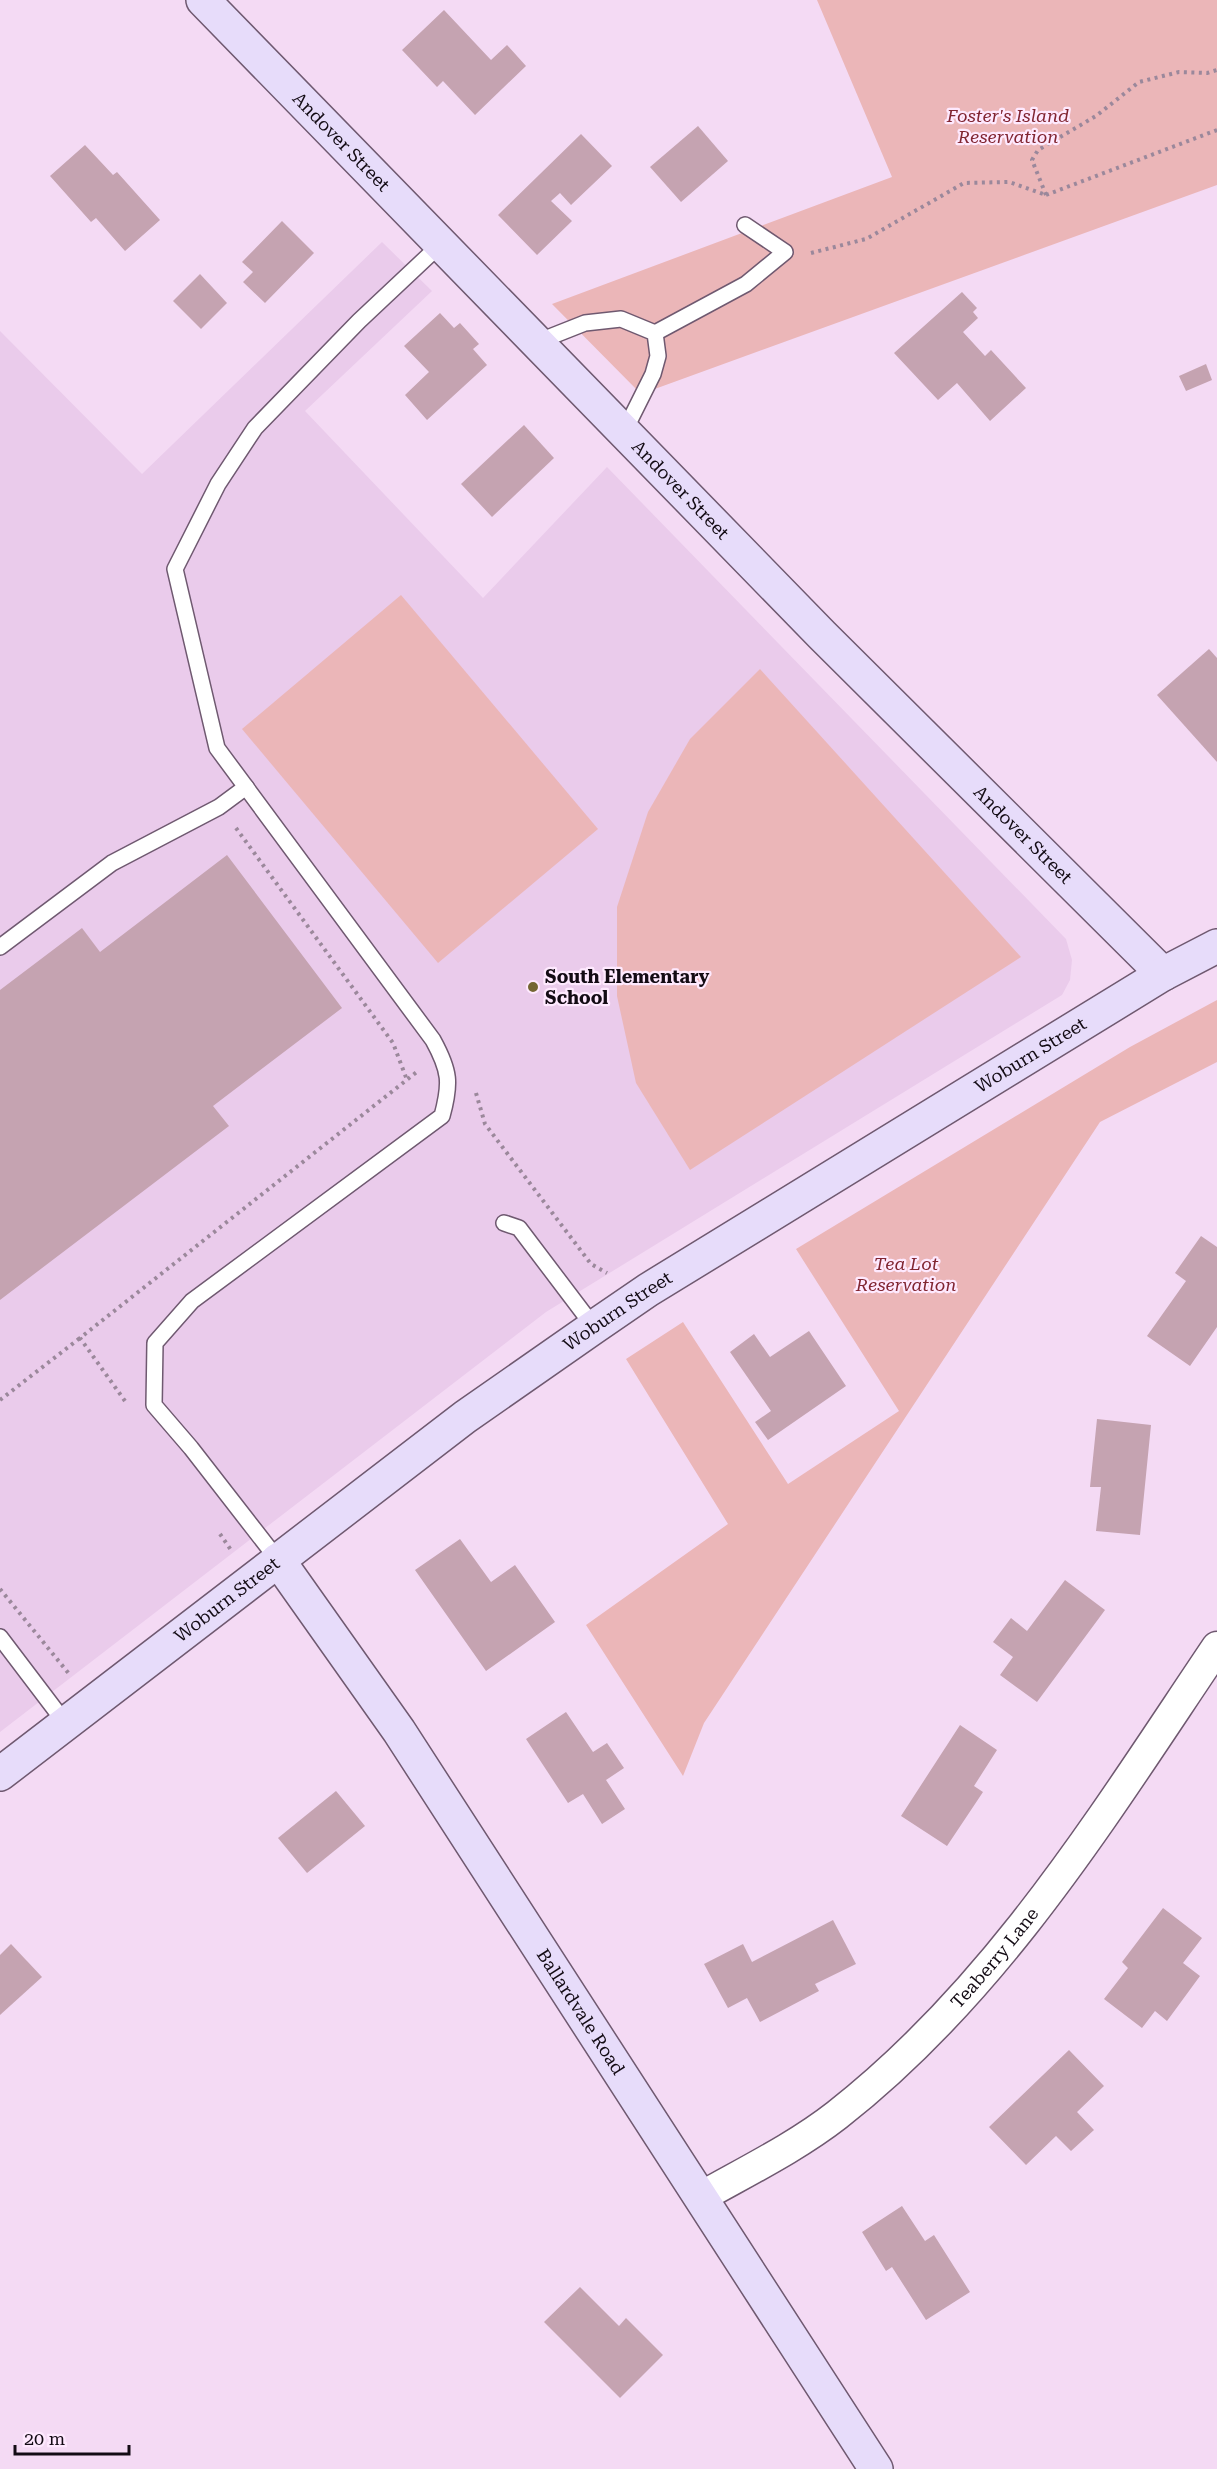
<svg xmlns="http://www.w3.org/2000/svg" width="1217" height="2469" font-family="'Roboto Serif',serif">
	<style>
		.built { fill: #eacbeb }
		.green { fill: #ebb6b8 }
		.building { fill: #c5a3b1 }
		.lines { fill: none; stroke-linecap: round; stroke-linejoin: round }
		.lane-casing { stroke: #6f5970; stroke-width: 18 }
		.street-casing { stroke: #6f5970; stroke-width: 33 }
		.secondary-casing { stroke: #6f5970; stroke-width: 36 }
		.path { stroke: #9b889b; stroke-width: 4; stroke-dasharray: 3 4.5; stroke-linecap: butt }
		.lane { stroke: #fff; stroke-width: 15 }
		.street { stroke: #fff; stroke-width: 30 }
		.secondary { stroke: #e7dcfa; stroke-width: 33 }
		.poi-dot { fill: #746633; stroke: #fee9fe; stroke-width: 2 }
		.labels { text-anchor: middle; stroke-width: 4.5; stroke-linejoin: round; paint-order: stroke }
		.park-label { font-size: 18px; font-style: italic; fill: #812531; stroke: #fee9fe }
		.street-label { font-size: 18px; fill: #130b14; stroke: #fee9fe }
		.poi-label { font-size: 18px; font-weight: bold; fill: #130b14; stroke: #fee9fe; text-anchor: start }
	</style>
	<rect width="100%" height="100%" fill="#f4daf4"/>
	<!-- built -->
	<path class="built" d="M382,242L432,291L305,411L483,598L607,467L1066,939L1072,960L1070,980L1062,995L546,1312L0,1732V331L142,474Z"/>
	<!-- green -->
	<g class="green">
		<path d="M817,0H1217V185L641,394L552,304L892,177Z"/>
		<path d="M401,595L598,829L438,963L242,729Z"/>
		<path d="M760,669L1021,957L690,1170L636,1083L617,996V907L648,812L690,739Z"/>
		<path d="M1217,1000V1062L1100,1122L704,1723L683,1776L586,1625L728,1524L626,1359L683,1322L788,1484L899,1411L796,1249L1130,1047Z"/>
	</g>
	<!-- building -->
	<g class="building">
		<path d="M444,10L491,60L507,45L526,66L475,115L443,81L437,87L402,50Z"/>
		<path d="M698,126L728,161L681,202L650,167Z"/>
		<path d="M581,134L612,166L571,205L560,193L551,201L572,221L537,255L498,215Z"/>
		<path d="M85,145L113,175L117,172L160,220L125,251L96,218L91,222L50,176Z"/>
		<path d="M282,221L314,253L265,303L243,282L253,272L242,262Z"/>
		<path d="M200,274L227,303L201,329L173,301Z"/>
		<path d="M962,292L977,308L973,312L978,318L963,332L985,356L991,350L1026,388L990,421L957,383L938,400L894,353Z"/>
		<path d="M440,313L454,328L460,323L479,344L473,349L487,365L427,420L405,395L429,372L404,346Z"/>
		<path d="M1206,364L1212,380L1186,391L1179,376Z"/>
		<path d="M524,425L554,458L492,517L461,484Z"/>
		<path d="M1209,649L1217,658V762L1157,695Z"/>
		<path d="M227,855L342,1008L213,1106L229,1126L0,1300V990L82,928L100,952Z"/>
		<path d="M1201,1236L1217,1247V1327L1190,1366L1147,1336L1186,1281L1175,1273Z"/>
		<path d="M809,1331L846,1386L768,1440L755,1422L771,1411L730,1352L754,1334L770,1357Z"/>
		<path d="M1097,1419L1151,1425L1140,1535L1096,1531L1101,1487H1090Z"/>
		<path d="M460,1539L491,1582L515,1565L555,1622L486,1671L415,1570Z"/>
		<path d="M1065,1580L1105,1610L1037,1702L1000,1675L1013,1657L993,1642L1011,1618L1027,1631Z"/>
		<path d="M566,1712L593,1752L607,1743L624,1768L606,1780L625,1809L602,1824L583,1794L568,1803L526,1739Z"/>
		<path d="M960,1725L997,1750L974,1786L983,1792L947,1846L901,1816Z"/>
		<path d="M336,1791L365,1826L307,1873L278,1838Z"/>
		<path d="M1163,1908L1202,1938L1183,1963L1200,1976L1167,2021L1155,2011L1142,2028L1104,1999L1128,1968L1122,1962Z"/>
		<path d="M833,1920L856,1964L815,1984L819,1991L760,2022L747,1998L728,2008L704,1964L743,1944L752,1962Z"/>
		<path d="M11,1944L42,1977L0,2015V1955Z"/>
		<path d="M1069,2050L1104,2086L1077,2112L1094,2130L1071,2151L1056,2136L1026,2165L989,2127Z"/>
		<path d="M902,2206L925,2241L934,2235L970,2292L926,2320L892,2267L886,2271L862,2232Z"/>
		<path d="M580,2287L619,2326L626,2318L663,2355L620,2398L544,2322Z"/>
	</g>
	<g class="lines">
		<defs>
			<g id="lane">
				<path d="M655,333L746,284L785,252L745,225"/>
				<path d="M537,342L585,323L621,319L655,333L658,356L653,374L624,432"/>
				<path d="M0,947L112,863L219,807L246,787"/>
				<path d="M504,1223L519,1228L594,1327"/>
				<path d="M278,1560L191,1448L154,1405L155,1343L192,1301L442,1116C451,1083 450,1071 433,1040L217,748L175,569L218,484L255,428L359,321L442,243"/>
				<path d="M0,1637L66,1724"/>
			</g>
			<g id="street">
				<path id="s1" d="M701,2197C747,2171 796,2147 837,2115C998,1989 1105,1813 1217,1647"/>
			</g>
			<g id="secondary">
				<path id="s2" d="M203,0L822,635L1163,974"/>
				<path id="s3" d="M278,1560L399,1731L876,2469"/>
				<path id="s4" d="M0,1774L465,1417L594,1327L648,1290L1163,974L1217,946"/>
			</g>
		</defs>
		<!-- lane casing -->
		<use href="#lane" class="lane-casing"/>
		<!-- street casing -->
		<use href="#street" class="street-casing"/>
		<!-- secondary casing -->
		<use href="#secondary" class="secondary-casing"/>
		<!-- path -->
		<g class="path">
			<path d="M1046,195L1032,160L1038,150L1096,116L1139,82L1179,72L1207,73L1217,70"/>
			<path d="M1046,195L1217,130"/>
			<path d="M811,253L866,239L964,183L1009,182L1046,195"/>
			<path d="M236,828L393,1043L407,1080"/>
			<path d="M476,1093L485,1124L591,1264L607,1273"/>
			<path d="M0,1400L80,1338"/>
			<path d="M125,1401L80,1338L418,1071"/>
			<path d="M220,1534L231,1550"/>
			<path d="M0,1589L70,1675"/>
		</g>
		<!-- lane -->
		<use href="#lane" class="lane"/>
		<!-- street -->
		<use href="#street" class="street"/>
		<!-- secondary -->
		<use href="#secondary" class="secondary"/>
	</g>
	<!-- markers -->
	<circle class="poi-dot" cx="533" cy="987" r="6"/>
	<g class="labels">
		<!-- park labels -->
		<g class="park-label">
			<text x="1008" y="122">Foster's Island<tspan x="1008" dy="21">Reservation</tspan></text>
			<text x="906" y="1270">Tea Lot<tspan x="906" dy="21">Reservation</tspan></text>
		</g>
		<!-- street labels -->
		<g class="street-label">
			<text dy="6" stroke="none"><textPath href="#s2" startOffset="198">Andover Street</textPath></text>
			<text dy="6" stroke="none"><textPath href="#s2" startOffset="684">Andover Street</textPath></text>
			<text dy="6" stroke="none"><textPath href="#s2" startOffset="1170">Andover Street</textPath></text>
			<text dy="6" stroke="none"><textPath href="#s4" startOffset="1258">Woburn Street</textPath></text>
			<text dy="6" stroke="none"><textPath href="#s4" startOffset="772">Woburn Street</textPath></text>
			<text dy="6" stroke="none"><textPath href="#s4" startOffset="286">Woburn Street</textPath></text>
			<text dy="6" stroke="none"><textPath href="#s1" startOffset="382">Teaberry Lane</textPath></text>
			<text dy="6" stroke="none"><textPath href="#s3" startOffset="544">Ballardvale Road</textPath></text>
		</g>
		<!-- poi labels -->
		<g class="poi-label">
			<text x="545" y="983">South Elementary<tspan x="545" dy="21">School</tspan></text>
		</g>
	</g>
	<!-- scale -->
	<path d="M15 2445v9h114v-9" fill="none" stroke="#130b14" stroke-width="3"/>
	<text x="24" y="2445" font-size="18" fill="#130b14" stroke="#fee9fe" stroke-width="4.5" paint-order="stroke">20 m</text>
</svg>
